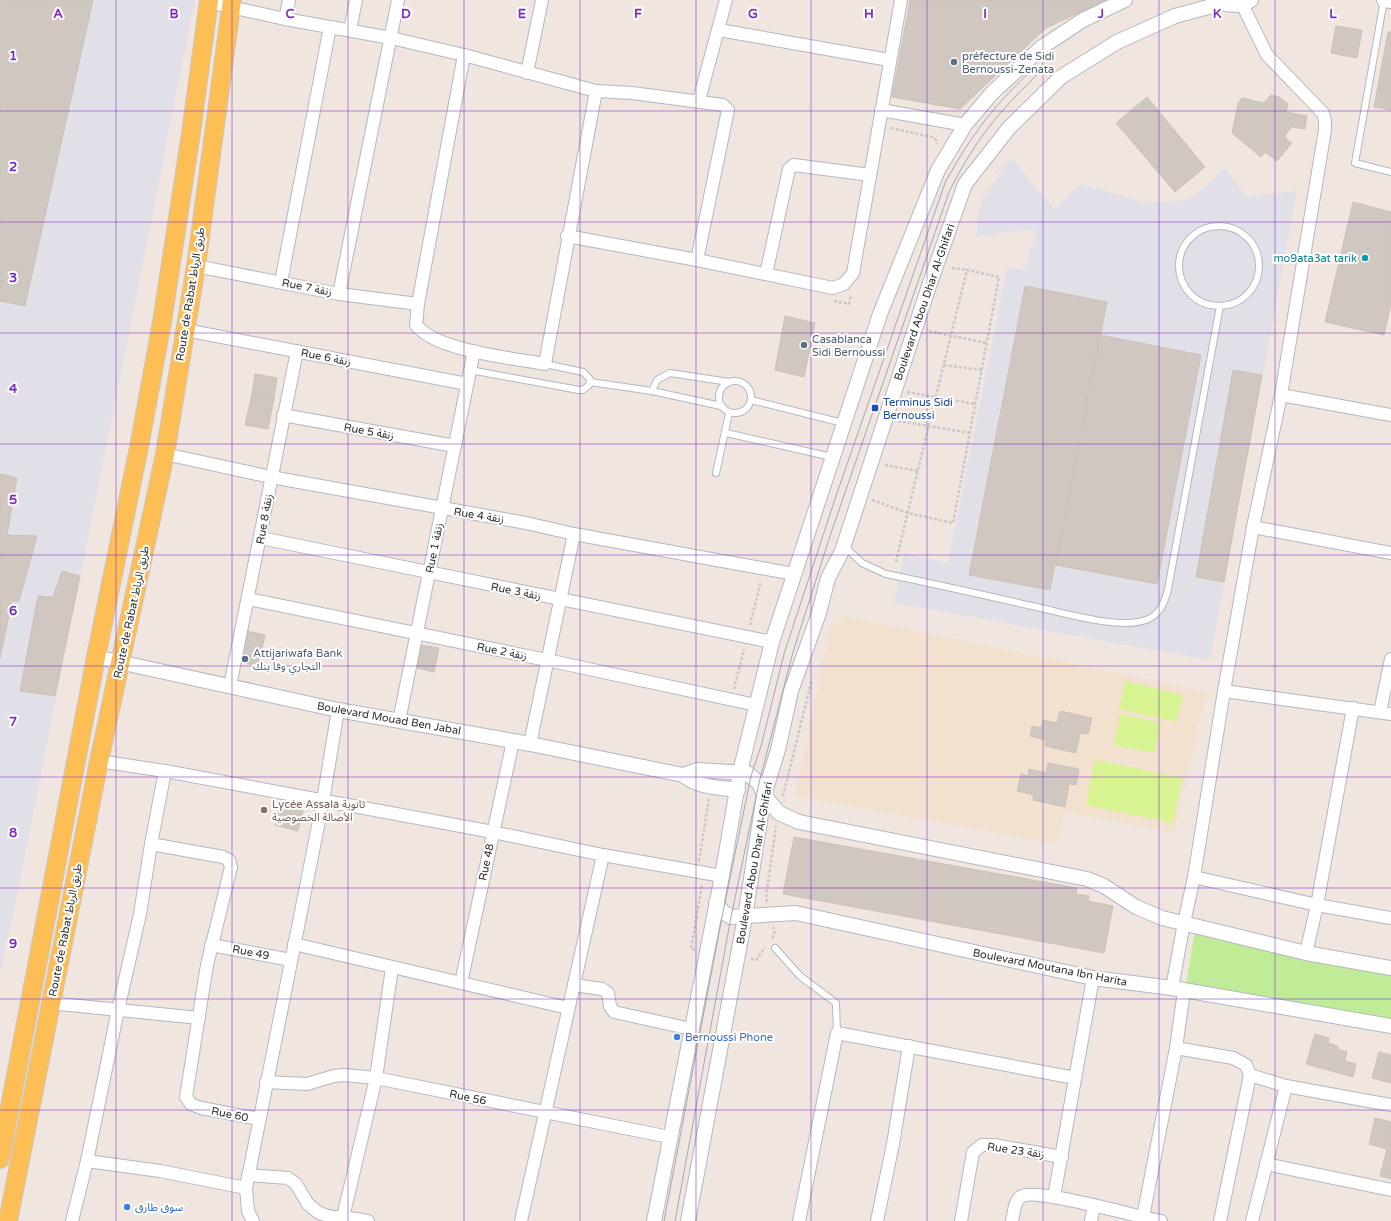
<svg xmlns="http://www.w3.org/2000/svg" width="1391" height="1221" font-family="'Varela Round','Noto Sans Arabic',sans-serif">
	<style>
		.industrial { fill: #e1e0e8 }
		.education { fill: #f2e1ce }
		.green { fill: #c0eb97 }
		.pitch { fill: #d8f392 }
		.building { fill: #cfc7c0; stroke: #ccc2b8 }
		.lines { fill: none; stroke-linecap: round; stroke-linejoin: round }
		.service-casing { stroke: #b3b7c2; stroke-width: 8 }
		.minor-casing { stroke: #b3b7c2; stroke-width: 14 }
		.tertiary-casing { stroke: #b3b7c2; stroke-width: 16 }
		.primary-casing { stroke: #c8c8c8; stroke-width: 20 }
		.path { stroke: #c8c8c8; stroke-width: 2.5; stroke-dasharray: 3 2; stroke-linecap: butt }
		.service { stroke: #fff; stroke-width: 6 }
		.minor { stroke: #fff; stroke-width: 12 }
		.tertiary { stroke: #fff; stroke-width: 14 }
		.primary { stroke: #febe56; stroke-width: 18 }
		.tram { stroke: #a1a8b9; stroke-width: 1 }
		.grid { fill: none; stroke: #7b2cbf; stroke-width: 1; stroke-opacity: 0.55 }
		.service-dot { fill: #5c6f8a; stroke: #fff; stroke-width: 1.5 }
		.culture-dot { fill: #0f9aa8; stroke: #fff; stroke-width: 1.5 }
		.transit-dot { fill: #1a4fb4; stroke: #fff; stroke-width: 1.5 }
		.education-dot { fill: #8d6e63; stroke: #fff; stroke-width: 1.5 }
		.shop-dot { fill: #3f7fe0; stroke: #fff; stroke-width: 1.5 }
		.labels { text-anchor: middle; stroke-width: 4; stroke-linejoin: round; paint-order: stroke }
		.service-label { font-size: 11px; fill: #4e5e75; stroke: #fff; text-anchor: start }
		.culture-label { font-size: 11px; fill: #0d838f; stroke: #fff; text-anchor: end }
		.street-label { font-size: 11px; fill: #2d2d2d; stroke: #fff }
		.transit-label { font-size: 11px; fill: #164399; stroke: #fff; text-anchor: start }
		.education-label { font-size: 11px; fill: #785e54; stroke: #fff; text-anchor: start }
		.shop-label { font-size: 11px; fill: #366cbe; stroke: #fff; text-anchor: start }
		.grid-label { font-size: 13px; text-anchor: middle; font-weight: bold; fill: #7b2cbf; stroke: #fff; stroke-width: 4; stroke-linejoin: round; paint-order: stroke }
	</style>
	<rect width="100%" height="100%" fill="#f0e6df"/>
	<!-- industrial -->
	<g class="industrial">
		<path d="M0,0H195L14,911L0,972Z"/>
		<path d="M1011,157L1054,209L1081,184L1146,203L1189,200L1225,169L1246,196L1297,191L1210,660L894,603L904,553L948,563L1007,268L1024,270L1037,230L994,233V236L976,237L977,218L982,201Z"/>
	</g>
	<!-- education -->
	<path class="education" d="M844,616L1207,692L1174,833L1065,811L1057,844L795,796L830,627Z"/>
	<!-- green -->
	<path class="green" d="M1195,930L1391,969V1025L1186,985Z"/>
	<!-- pitch -->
	<g class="pitch">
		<path d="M1125,681L1183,695L1176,722L1119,709Z"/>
		<path d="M1120,714L1161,723L1154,753L1114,745Z"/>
		<path d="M1095,760L1182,778L1173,823L1086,805Z"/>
	</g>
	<!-- building -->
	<g class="building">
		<path d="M0,0H93L25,306L0,301Z"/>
		<path d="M910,0H1106L1046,28L960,109L892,97Z"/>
		<path d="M1336,26L1362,30L1357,58L1331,53Z"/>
		<path d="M1388,32H1391V110L1374,107Z"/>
		<path d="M1271,95L1279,97L1288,104L1286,112L1307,116L1305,129L1292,127L1286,134L1285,138L1292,143L1277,161L1265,152L1261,157L1232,133L1238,104L1242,98L1264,103Z"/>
		<path d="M1147,97L1205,167L1175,192L1116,123Z"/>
		<path d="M1353,202L1391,212V304L1384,335L1325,322Z"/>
		<path d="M1025,286L1107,302L1050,590L969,575Z"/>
		<path d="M785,316L815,323L804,377L775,370Z"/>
		<path d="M1100,335L1201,355L1157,584L1056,565Z"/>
		<path d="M1233,370L1262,375L1224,582L1196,577Z"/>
		<path d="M255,374L277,378L274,398L252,394Z"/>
		<path d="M252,394L274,398L268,429L245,425Z"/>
		<path d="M0,474L17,478L7,535L37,536L19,601H12L0,658Z"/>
		<path d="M62,571L80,576L55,696L20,691L38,596L53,597Z"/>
		<path d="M247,631L265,635L258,666L241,662Z"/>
		<path d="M420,645L439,648L434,672L416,668Z"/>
		<path d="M1060,711L1092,718L1088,734L1080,733L1076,753L1045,746L1046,740L1030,736L1032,726L1041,728L1043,720L1057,723Z"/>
		<path d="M1048,763L1079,769L1076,785L1069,784L1065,807L1033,800L1034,795L1017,791L1021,774L1028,776L1029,769L1046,773Z"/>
		<path d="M280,805L303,811L298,831L275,825Z"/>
		<path d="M794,837L1077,888L1076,894L1089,896L1088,901L1113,906L1104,953L783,894Z"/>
		<path d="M1315,1034L1329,1038L1328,1043L1338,1046L1337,1049L1347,1052L1345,1061L1356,1064L1353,1077L1306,1064Z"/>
		<path d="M1379,1052L1391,1055V1083L1372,1078Z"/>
		<path d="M1375,1118L1391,1122V1179L1380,1176L1387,1149L1369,1144Z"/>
	</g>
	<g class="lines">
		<defs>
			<g id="service">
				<path d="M1384,0L1355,163L1391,172"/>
				<circle cx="1219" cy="266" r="40"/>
				<path d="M470,370L579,390H583L589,385L590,379L583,372L545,364"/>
				<circle cx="735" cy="397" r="16"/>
				<path d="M590,382L652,391L721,406"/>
				<path d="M652,391L657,380L670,373L729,382"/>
				<path d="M751,400L843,423"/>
				<path d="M726,433L832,457"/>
				<path d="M716,473L729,413"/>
				<path d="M844,546L862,563L886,574C935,584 984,595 1032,606C1061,612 1118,630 1146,620C1160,615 1165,602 1168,589L1220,306"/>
				<path d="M775,948L800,976L836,1003L837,1033"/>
			</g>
			<g id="minor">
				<path d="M208,2L285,19L391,38L464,55L596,91L632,93L723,105L728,110L697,260"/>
				<path d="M285,19L289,0"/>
				<path d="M350,30L356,0"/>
				<path d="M719,30L889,60"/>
				<path d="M464,55L418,304L416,325C436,351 513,358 545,364L596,91"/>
				<path d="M527,73L542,0"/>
				<path d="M699,100L726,0"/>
				<path d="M881,110L965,125"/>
				<path d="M567,236L697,260L833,288L844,284L853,273L901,0"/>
				<path d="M196,266L339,294L418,304"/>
				<path d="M766,274L789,169L794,165L870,175"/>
				<path d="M281,282L330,27"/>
				<path d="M339,294L398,0"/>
				<path d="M185,330L467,384"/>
				<path d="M1281,395L1391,415"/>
				<path d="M283,415L455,446"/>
				<path d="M165,454L271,477L526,523L574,534L794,574"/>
				<path d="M1253,527L1391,553"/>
				<path d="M261,538L772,642"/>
				<path d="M248,599L547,660L756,705"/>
				<path d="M230,686L297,351"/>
				<path d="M1224,691L1391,714"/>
				<path d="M1380,712L1391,659"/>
				<path d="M399,721L474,351"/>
				<path d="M530,744L574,534"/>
				<path d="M99,761L165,771L493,832L603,855L722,876"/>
				<path d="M151,844L223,857L229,860L231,867L207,965L186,1097L191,1104L201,1108L259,1119"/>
				<path d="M1194,877L1317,905L1391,918"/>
				<path d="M294,944L568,1008"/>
				<path d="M211,945L291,960"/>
				<path d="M1306,953L1317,905L1353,708"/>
				<path d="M461,983L513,741"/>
				<path d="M574,985L602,989L608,993L610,1006L614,1012L691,1029"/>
				<path d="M1172,988L1184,923L1194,877L1224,691L1253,527L1281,395L1325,130V121L1323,113L1267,55L1242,4"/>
				<path d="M50,1003L199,1018"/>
				<path d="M1176,1048L1233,1058L1246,1065L1250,1075L1286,1086L1391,1105"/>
				<path d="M266,1082L307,1084L334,1076L344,1075L376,1078L669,1137"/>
				<path d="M87,1161L160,1171L246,1188"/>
				<path d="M1266,1164L1391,1190"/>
				<path d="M248,1175L288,1178L296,1184L308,1204L319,1213L331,1217H343L368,1221"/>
				<path d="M1054,1197L1093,978"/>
				<path d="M343,1217L376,1078L392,968"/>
				<path d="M1143,1217L1176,1048L1184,991"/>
				<path d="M72,1221L87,1161L118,1010L140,914L151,844L165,771"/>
				<path d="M253,1221L248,1211L246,1188L323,801L338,710"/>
				<path d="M521,1221L603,855"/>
				<path d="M799,1221L837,1033L1075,1078"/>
				<path d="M877,1221L893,1144L909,1046"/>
				<path d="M961,1221L973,1152L982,1145H994L1062,1157"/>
				<path d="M1012,1221C1014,1213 1014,1200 1022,1196C1037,1188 1138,1217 1161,1221"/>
				<path d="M1091,1221L1094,1206"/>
				<path d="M1220,1221L1250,1075"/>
				<path d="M1252,1221L1286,1086"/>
			</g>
			<g id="tertiary">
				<path d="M1216,0C1227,6 1241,7 1251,0"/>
				<path d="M1384,0L1391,1"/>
				<path d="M96,657L338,710L530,744L683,775C699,788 718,787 738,790"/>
				<path d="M683,775L697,770L747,773L759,783L764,795L779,813L799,822L1087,879L1104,886L1136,907L1162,918L1306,953L1391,968"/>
				<path d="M716,903L723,912L731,917L796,913L1093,978L1172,988L1391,1026"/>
				<path d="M654,1221L722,876L740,772L772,642L880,314L938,170L965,125L992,93L1042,47L1083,20L1125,0"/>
				<path d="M688,1221L745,917L764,795L778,750L791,691L819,613L828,578L842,551L930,283L965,184L1009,128L1061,77L1117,42L1175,16L1223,3"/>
			</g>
			<g id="primary">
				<path d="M0,1159L96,657L139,447L162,322L191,133L209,0"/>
				<path d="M8,1221L99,761L165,454L196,266L232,0"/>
			</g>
		</defs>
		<!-- service casing -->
		<use href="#service" class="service-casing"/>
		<!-- minor casing -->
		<use href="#minor" class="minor-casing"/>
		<!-- tertiary casing -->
		<use href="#tertiary" class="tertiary-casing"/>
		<!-- primary casing -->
		<use href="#primary" class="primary-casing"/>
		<!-- path -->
		<g class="path">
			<path d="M891,128L932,137L936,140L937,144"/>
			<path d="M952,268L967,270"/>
			<path d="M834,301L849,304L851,295"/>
			<path d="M929,331L986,343"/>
			<path d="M944,365L982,370"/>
			<path d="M907,392L975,404"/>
			<path d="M898,421L970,433"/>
			<path d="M885,465L918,471"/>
			<path d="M872,500L908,513L953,523L999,277L967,270C943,367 919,464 896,562"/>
			<path d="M750,625L761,581"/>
			<path d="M734,689L744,649"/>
			<path d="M783,796L812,679"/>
			<path d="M699,861L709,798"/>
			<path d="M767,902L766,897L776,826"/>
			<path d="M772,938L775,934L773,927"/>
			<path d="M695,950L691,949L702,885"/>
			<path d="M751,959L756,960L765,947"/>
		</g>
		<!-- service -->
		<use href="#service" class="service"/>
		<!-- minor -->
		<use href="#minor" class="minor"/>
		<!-- tertiary -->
		<use href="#tertiary" class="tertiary"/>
		<!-- primary -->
		<use href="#primary" class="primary"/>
		<!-- tram -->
		<g class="tram">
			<path d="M664,1221L723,912L751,776L761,746L784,654L836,496L945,183C972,133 996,103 1037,65"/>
			<path d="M675,1221L731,917L759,783L793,652L830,536L949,192C975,140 999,111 1041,71"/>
		</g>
	</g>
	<!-- grid -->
	<path class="grid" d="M116,0V1221M232,0V1221M348,0V1221M464,0V1221M580,0V1221M696,0V1221M811,0V1221M927,0V1221M1043,0V1221M1159,0V1221M1275,0V1221M0,111H1391M0,222H1391M0,333H1391M0,444H1391M0,555H1391M0,666H1391M0,777H1391M0,888H1391M0,999H1391M0,1110H1391"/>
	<!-- markers -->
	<g class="service-dot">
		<circle cx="954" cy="62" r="4"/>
		<circle cx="804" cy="345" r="4"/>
		<circle cx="245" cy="659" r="4"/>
	</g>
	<circle class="culture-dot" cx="1365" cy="258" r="4"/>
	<rect class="transit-dot" x="871" y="404" width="8" height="8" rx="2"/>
	<circle class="education-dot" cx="264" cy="810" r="4"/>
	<g class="shop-dot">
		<circle cx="677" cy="1037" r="4"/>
		<circle cx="127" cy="1207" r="4"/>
	</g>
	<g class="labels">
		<!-- service labels -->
		<g class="service-label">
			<text x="962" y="60">préfecture de Sidi<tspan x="962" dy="13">Bernoussi-Zenata</tspan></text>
			<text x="812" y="343">Casablanca<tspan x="812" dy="13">Sidi Bernoussi</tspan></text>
			<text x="253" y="657">Attijariwafa Bank<tspan x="253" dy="13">التجاري وفا بنك</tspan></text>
		</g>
		<!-- culture labels -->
		<g class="culture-label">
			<text x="1357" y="262">mo9ata3at tarik</text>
		</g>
		<!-- street labels -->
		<g class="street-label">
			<text transform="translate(307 287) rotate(11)" y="4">Rue 7 زنقة</text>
			<text transform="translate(190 294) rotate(-81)" y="4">Route de Rabat طريق الرباط</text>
			<text transform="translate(924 302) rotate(-71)" y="4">Boulevard Abou Dhar Al-Ghifari</text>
			<text transform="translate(326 357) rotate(11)" y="4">Rue 6 زنقة</text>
			<text transform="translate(369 431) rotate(10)" y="4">Rue 5 زنقة</text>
			<text transform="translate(479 515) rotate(9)" y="4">Rue 4 زنقة</text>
			<text transform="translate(264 519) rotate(-80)" y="4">Rue 8 زنقة</text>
			<text transform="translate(434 548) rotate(-79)" y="4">Rue 1 زنقة</text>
			<text transform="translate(516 591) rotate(11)" y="4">Rue 3 زنقة</text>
			<text transform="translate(131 612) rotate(-78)" y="4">Route de Rabat طريق الرباط</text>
			<text transform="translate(502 651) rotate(11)" y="4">Rue 2 زنقة</text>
			<text transform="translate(389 718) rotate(10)" y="4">Boulevard Mouad Ben Jabal</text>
			<text transform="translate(486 862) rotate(-78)" y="4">Rue 48</text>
			<text transform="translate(754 863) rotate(-80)" y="4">Boulevard Abou Dhar Al-Ghifari</text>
			<text transform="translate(65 930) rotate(-79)" y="4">Route de Rabat طريق الرباط</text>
			<text transform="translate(251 952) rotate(11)" y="4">Rue 49</text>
			<text transform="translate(1050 967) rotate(11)" y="4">Boulevard Moutana Ibn Harita</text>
			<text transform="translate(468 1097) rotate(12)" y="4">Rue 56</text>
			<text transform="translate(230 1114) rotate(11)" y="4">Rue 60</text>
			<text transform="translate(1016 1150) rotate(8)" y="4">Rue 23 زنقة</text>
		</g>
		<!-- transit labels -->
		<g class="transit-label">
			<text x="883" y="406">Terminus Sidi<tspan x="883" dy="13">Bernoussi</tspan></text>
		</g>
		<!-- education labels -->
		<g class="education-label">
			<text x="272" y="808">Lycée Assala ثانوية<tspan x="272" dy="13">الأصالة الخصوصية</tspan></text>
		</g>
		<!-- shop labels -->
		<g class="shop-label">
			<text x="685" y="1041">Bernoussi Phone</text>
			<text x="135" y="1211">سوق طارق</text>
		</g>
	</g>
	<g class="grid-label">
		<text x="58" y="18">A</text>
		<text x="174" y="18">B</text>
		<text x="290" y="18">C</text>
		<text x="406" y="18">D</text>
		<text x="522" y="18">E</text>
		<text x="638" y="18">F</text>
		<text x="753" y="18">G</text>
		<text x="869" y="18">H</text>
		<text x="985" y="18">I</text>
		<text x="1101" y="18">J</text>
		<text x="1217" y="18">K</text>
		<text x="1333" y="18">L</text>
		<text x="13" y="60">1</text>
		<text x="13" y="171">2</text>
		<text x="13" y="282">3</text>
		<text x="13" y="393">4</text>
		<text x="13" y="504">5</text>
		<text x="13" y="615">6</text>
		<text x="13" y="726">7</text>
		<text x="13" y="837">8</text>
		<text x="13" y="948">9</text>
	</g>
</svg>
